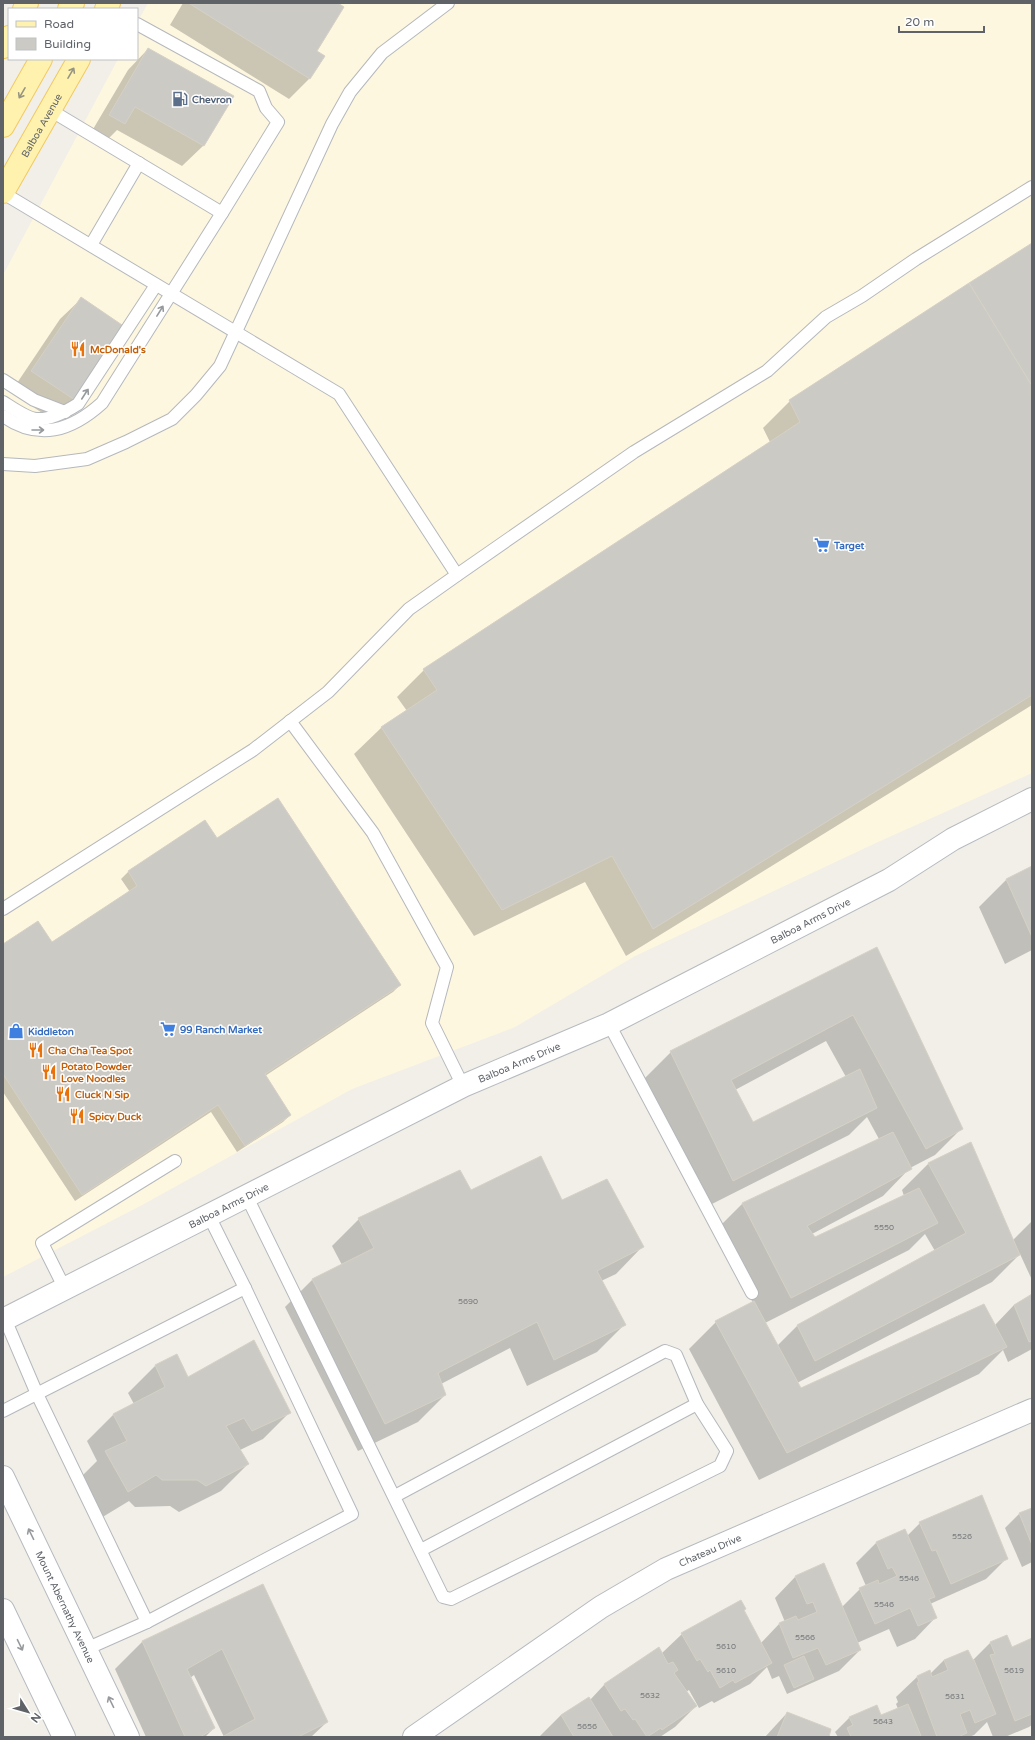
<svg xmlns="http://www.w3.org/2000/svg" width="1035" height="1740" font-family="'Varela Round',sans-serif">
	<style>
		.commercial { fill: #fef7e0 }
		.shadow { fill: #0003; fill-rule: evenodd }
		.building { fill: #cccac5; stroke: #d6d1c6 }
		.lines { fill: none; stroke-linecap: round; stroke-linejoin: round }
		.lane-casing { stroke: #b5b8bc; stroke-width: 14 }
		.secondary-casing { stroke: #b6babf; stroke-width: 24 }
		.primary-casing { stroke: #f2c960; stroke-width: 24 }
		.lane { stroke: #fff; stroke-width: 12 }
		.secondary { stroke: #fff; stroke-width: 22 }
		.primary { stroke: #fff2af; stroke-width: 22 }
		.oneway { stroke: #979581 }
		.oneway2 { stroke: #979a9d }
		.labels { text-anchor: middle; stroke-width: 3; stroke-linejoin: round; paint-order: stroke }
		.number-label { font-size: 8px; fill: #7a7d7f }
		.service-label { font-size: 10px; font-weight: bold; fill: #4e5e75; stroke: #fff; text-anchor: start }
		.street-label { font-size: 10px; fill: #5f6368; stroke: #fff }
		.food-label { font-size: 10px; font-weight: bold; fill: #c56008; stroke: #fff; text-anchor: start }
		.shop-label { font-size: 10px; font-weight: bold; fill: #366cbe; stroke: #fff; text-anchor: start }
	</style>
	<rect width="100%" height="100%" fill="#f1efe8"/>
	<!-- commercial -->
	<path class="commercial" d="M148,3H1032V773L878,842L635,956L515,1027L352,1089L142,1205L3,1277V275L118,59H137V23Z"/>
	<!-- shadow -->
	<g class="shadow">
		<path d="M183,3H336L343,7L316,51L310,78L289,99L170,25Z"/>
		<path d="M148,49L233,97L203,146L182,166L117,130L103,144L89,136L128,70Z"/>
		<path d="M1032,245V705L626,956L585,882L474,936L354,754L381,728L407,711L397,697L424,670L770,442L763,428L790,401Z"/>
		<path d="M81,299L74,400L54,421L11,392L60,319Z"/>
		<path d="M205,821L216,839L400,985L393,992L265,1076L290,1115L283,1122L237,1152L211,1112L75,1201L3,1092V945L52,943L130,892L121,879L128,872Z"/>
		<path d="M1032,867V950L1005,964L979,907L1006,880Z"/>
		<path d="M877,948L962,1128L935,1155L910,1168L883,1196L812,1234L815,1238L904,1196L902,1190L929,1163L1013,1240L1032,1221V1280L1020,1254L992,1282L797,1383L800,1390L995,1325L1014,1305L1032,1295V1349L1008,1362L1003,1350L979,1374L759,1480L689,1349L716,1322L753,1303L715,1231L742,1204L879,1139L867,1117L849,1135L706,1207L644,1079L671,1052ZM826,1041L846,1077L753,1123L735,1090ZM925,1234L935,1251L797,1326L777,1346L765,1323L909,1250Z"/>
		<path d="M470,1191L561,1201L642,1247L616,1274L601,1281L624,1325L597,1352L527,1386L510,1348L441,1384L445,1395L418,1422L358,1451L285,1307L312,1280L342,1265L332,1246L359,1219Z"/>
		<path d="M155,1366L187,1378L290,1412L263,1439L240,1450L248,1464L221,1491L179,1512L170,1506L135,1507L129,1501L101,1518L79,1479L97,1461L87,1441L114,1414L134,1404L128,1393Z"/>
		<path d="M1032,1509V1562L1022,1567L1005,1528L1019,1514Z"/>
		<path d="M920,1523L1007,1558L986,1579L930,1604L935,1618L915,1639L897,1647L889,1629L857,1643L860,1650L839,1671L787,1694L779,1676L772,1679L767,1667L750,1684L714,1703L712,1701L699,1708L689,1690L686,1692L696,1706L675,1727L660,1737L540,1736L561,1715L589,1698L590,1700L604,1685L659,1649L662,1653L682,1634L745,1609L743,1611L761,1643L779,1624L785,1622L775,1598L795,1577L842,1607L860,1589L866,1586L856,1563L877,1542L907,1536Z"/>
		<path d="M263,1586L327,1722L311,1737H224L194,1675L190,1678L214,1728L205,1737H146L115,1669L142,1642Z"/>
		<path d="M1032,1640V1725L1029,1727L1005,1737H993L987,1722L974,1735L969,1737H838L835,1732L849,1718L881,1716L898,1709L896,1704L898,1702L896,1697L917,1677L929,1672L930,1674L944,1660L968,1651L972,1661L991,1642L1011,1648Z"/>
		<path d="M787,1713L827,1737H765Z"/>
	</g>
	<!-- building -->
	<g class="building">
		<path d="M338,3L344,7L317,51L325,56L310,79L190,4Z"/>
		<path d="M148,48L234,96L204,146L135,107L125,124L109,115Z"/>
		<path d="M1032,243V386L969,283Z"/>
		<path d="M969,283L1032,386V695L653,929L612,856L502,910L381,727L437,690L423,669L800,422L789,400Z"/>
		<path d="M81,297L125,327L75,400L31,371Z"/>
		<path d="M278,798L401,985L265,1074L291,1115L245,1146L218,1105L82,1195L3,1074V944L38,921L52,942L137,886L128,871L205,820L217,838Z"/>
		<path d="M1032,866V937L1006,879Z"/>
		<path d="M877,947L963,1129L926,1149L853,1015L731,1080L753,1122L860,1069L877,1108L733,1181L670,1051Z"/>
		<path d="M893,1132L912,1169L807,1226L815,1237L919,1188L938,1223L791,1298L742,1203Z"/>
		<path d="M971,1142L1020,1255L815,1361L797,1325L966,1233L928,1163Z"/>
		<path d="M541,1156L562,1200L607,1179L644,1247L597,1271L626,1325L554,1360L537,1322L438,1373L446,1395L385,1424L312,1279L374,1248L358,1218L460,1170L471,1190Z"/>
		<path d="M1032,1294V1341L1029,1342L1014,1305Z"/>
		<path d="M754,1301L801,1388L984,1304L1007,1347L787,1453L715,1321Z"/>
		<path d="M254,1340L291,1413L252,1431L244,1418L226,1426L249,1464L206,1486L197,1480H162L156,1475L128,1492L105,1451L127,1441L113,1414L165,1387L155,1365L177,1354L188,1377Z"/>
		<path d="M982,1495L1008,1559L951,1584L936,1550L932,1551L919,1522Z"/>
		<path d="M1032,1508V1545L1019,1513Z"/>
		<path d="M905,1529L935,1597L929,1599L937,1618L918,1626L910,1608L875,1624L859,1588L878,1580L879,1584L897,1576L892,1567L888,1569L876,1542Z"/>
		<path d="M824,1563L861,1650L826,1665L818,1648L793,1658L779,1623L796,1616L798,1620L817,1612L813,1602L807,1604L795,1576Z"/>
		<path d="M263,1584L328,1722L298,1737H222L255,1719L222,1649L187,1669L215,1728L200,1737H185L142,1641Z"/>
		<path d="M741,1600L746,1609L744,1610L772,1663L735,1683L733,1680L720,1688L710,1670L708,1672L700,1659L697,1661L681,1633Z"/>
		<path d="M1007,1635L1012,1647L1032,1638V1714L1015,1721L990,1655L995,1654L990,1642Z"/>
		<path d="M659,1647L668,1664L673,1662L678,1670L674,1673L697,1706L662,1730L661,1728L647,1737L635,1719L633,1720L625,1709L621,1711L604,1684Z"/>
		<path d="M968,1650L973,1660H974L996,1714L975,1723L970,1710L960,1714L967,1733L958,1737H937L917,1683L919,1682L917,1676L930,1670L932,1677L948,1670L944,1660Z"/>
		<path d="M804,1656L814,1679L794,1688L784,1665Z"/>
		<path d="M589,1697L613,1737H574L561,1715Z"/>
		<path d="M908,1704L921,1736L918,1737H851L847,1728L853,1725L849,1717L877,1705L881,1715Z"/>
		<path d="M787,1712L831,1729L829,1737H777Z"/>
	</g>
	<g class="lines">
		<defs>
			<g id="lane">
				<path d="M50,110L222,213L278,122L266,108L259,91L137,24"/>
				<path d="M3,193L339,394L457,575"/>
				<path d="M91,245L139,163"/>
				<path d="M3,380L34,400L65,412"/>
				<path d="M3,402C11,407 28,419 37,419C51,420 67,411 78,404L156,285"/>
				<path d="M3,416C39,441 71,431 102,403L222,213"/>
				<path d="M3,464L35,466L87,459L126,442L172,419L196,395L220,366L332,124L350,92L382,53L448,3"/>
				<path d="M290,721L373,833L447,967L432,1023L463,1086"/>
				<path d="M3,909L253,750L328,692L409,609L457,575L634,452L767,371L826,317L862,296L916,259L1032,187"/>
				<path d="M609,1024L752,1293"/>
				<path d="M247,1197L443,1597L451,1599L720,1466L727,1451L697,1404L676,1355L665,1351L395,1496"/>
				<path d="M65,1289L42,1243L175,1161"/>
				<path d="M5,1319L37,1394L147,1622"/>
				<path d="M3,1411L245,1288"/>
				<path d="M421,1550L697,1404"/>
				<path d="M86,1649L147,1622L352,1514L245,1288L209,1216"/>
			</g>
			<g id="secondary">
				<path id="s1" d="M3,1320L463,1086L609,1024L889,880L953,839L1032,799"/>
				<path id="s2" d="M3,1477L128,1737"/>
				<path d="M3,1610L64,1737"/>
				<path id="s3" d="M414,1737L601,1607L666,1569L1032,1410"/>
			</g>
			<g id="primary">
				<path d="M24,9L27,3"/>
				<path d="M69,9L73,3"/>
				<path d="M106,9L109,3"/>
				<path d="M3,47L9,37"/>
				<path d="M3,126L41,59"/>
				<path id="s4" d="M3,192L79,59"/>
			</g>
		</defs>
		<!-- lane casing -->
		<use href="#lane" class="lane-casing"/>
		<!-- secondary casing -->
		<use href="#secondary" class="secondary-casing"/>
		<!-- primary casing -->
		<use href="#primary" class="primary-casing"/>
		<!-- lane -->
		<use href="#lane" class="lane"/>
		<!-- secondary -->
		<use href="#secondary" class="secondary"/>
		<!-- primary -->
		<use href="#primary" class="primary"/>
	</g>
	<!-- one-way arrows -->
	<defs><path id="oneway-shaft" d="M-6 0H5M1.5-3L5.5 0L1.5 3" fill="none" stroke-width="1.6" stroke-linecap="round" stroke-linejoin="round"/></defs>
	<g class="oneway">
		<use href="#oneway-shaft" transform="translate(71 73) rotate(-60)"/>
		<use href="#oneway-shaft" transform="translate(22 93) rotate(120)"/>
	</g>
	<g class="oneway2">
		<use href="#oneway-shaft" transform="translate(160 311) rotate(-58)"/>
		<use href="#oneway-shaft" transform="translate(85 394) rotate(-57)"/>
		<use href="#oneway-shaft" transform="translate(38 430)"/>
		<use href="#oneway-shaft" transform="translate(31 1534) rotate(-116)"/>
		<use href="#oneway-shaft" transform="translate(20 1645) rotate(64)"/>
		<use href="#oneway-shaft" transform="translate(111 1702) rotate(-116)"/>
	</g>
	<!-- icons -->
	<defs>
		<symbol id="fuel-bare" viewBox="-9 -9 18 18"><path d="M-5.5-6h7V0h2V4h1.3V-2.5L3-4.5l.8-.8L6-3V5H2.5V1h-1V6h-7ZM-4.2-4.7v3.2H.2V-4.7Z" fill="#5c6f8a" stroke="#fff" stroke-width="2.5" paint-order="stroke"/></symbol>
		<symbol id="restaurant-bare" viewBox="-9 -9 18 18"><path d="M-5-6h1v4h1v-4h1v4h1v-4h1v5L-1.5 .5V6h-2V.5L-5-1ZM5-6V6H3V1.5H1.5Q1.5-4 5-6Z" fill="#e8710a" stroke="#fff" stroke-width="2.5" paint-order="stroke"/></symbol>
		<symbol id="supermarket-bare" viewBox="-9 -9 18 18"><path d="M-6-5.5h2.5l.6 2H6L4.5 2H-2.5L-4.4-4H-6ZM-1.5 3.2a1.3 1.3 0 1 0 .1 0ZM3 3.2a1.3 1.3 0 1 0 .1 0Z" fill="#3f7fe0" stroke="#fff" stroke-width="2.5" paint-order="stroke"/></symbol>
		<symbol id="shop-bare" viewBox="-9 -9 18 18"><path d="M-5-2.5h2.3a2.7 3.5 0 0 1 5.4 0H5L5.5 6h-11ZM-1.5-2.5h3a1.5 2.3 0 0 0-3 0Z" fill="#3f7fe0" stroke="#fff" stroke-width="2.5" paint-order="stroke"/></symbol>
	</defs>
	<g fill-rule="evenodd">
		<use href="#fuel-bare" x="169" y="88" width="22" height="22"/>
		<use href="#restaurant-bare" x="67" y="338" width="22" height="22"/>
		<use href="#supermarket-bare" x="811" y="534" width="22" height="22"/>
		<use href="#supermarket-bare" x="157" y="1018" width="22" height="22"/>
		<use href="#shop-bare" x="5" y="1020" width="22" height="22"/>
		<use href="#restaurant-bare" x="25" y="1039" width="22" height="22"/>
		<use href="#restaurant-bare" x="38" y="1061" width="22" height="22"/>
		<use href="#restaurant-bare" x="52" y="1083" width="22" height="22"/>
		<use href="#restaurant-bare" x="66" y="1105" width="22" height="22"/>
	</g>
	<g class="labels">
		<!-- number labels -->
		<g class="number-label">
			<text x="884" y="1230">5550</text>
			<text x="468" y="1304">5690</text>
			<text x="962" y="1539">5526</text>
			<text x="909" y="1581">5546</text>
			<text x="884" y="1607">5546</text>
			<text x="805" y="1640">5566</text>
			<text x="726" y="1649">5610</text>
			<text x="726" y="1673">5610</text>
			<text x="1014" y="1673">5619</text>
			<text x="650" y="1698">5632</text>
			<text x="955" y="1699">5631</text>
			<text x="883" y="1724">5643</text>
			<text x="587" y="1729">5656</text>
		</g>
		<!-- service labels -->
		<g class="service-label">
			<text x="192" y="103">Chevron</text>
		</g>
		<!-- street labels -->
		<g class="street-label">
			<text dy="4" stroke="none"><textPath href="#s4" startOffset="77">Balboa Avenue</textPath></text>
			<text dy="4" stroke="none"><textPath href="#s1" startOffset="901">Balboa Arms Drive</textPath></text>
			<text dy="4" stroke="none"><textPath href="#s1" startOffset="577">Balboa Arms Drive</textPath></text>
			<text dy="4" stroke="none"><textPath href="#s1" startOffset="253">Balboa Arms Drive</textPath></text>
			<text dy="4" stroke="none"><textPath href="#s3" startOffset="351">Chateau Drive</textPath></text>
			<text dy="4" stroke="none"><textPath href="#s2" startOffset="144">Mount Abernathy Avenue</textPath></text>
		</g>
		<!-- food labels -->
		<g class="food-label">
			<text x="90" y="353">McDonald's</text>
			<text x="48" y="1054">Cha Cha Tea Spot</text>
			<text x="61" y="1070">Potato Powder<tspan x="61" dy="12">Love Noodles</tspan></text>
			<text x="75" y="1098">Cluck N Sip</text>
			<text x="89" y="1120">Spicy Duck</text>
		</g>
		<!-- shop labels -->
		<g class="shop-label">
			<text x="834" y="549">Target</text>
			<text x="180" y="1033">99 Ranch Market</text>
			<text x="28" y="1035">Kiddleton</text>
		</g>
	</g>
	<!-- border -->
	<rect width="1035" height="1740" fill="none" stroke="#5f6368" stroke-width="8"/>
	<!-- legend -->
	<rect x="8" y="8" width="130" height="52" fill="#ffffff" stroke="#bfc1c3"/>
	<rect x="16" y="21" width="20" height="6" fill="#fff2af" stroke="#bfc1c3"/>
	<text x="44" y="28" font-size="12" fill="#5f6368">Road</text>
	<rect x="16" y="38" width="20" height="12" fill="#cccac5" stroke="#bfc1c3"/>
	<text x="44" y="48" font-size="12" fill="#5f6368">Building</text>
	<!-- north arrow -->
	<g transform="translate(28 1712) rotate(127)" stroke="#ffffff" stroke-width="3" paint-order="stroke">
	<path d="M0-3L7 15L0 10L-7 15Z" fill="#5f6368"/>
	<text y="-6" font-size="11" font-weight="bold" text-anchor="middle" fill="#5f6368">N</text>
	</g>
	<!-- scale -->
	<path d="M899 26v6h85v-6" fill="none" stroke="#5f6368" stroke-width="2"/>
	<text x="905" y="26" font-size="12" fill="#5f6368" stroke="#ffffff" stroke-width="3" paint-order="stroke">20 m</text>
</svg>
